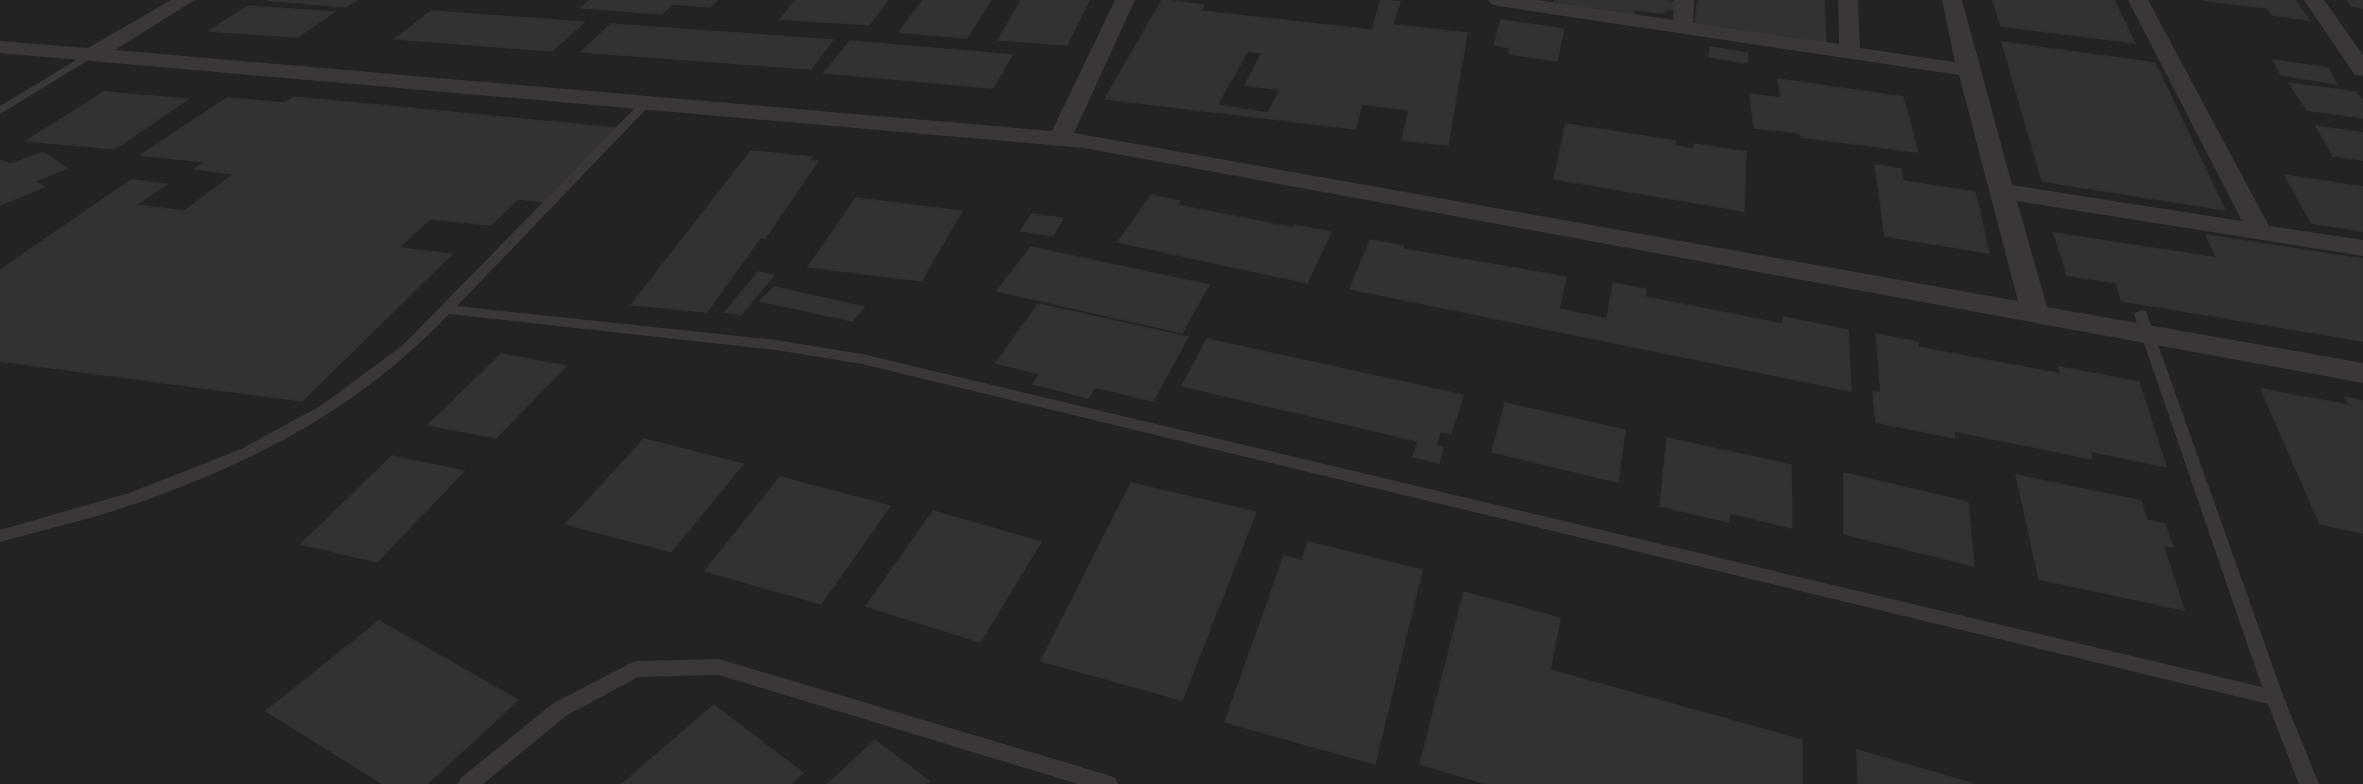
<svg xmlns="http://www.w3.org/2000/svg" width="2363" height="784" font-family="'Noto Sans',sans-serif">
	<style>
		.built { fill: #242222 }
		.building { fill: #333131; stroke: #333030; stroke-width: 1.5; fill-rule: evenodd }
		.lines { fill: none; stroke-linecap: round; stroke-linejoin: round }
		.service { fill: #3c3737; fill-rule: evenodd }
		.minor { fill: #3c3737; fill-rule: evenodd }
	</style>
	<rect width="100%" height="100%" fill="#171616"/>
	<!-- built -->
	<rect class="built" x="0" y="0" width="2363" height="784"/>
	<!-- building -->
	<g class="building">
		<path d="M266,0H357L346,7Z"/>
		<path d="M590,0H717L710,7L672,4L662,14L581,8Z"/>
		<path d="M796,0H888L869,25L780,19Z"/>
		<path d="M923,0H991L967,38L899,32Z"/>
		<path d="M1021,0H1089L1067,45L998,40Z"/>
		<path d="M1162,0L1204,5L1201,11L1372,30L1381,0L1400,2L1393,25L1467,33L1448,145L1402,140L1409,110L1362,104L1355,129L1105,99ZM1248,51L1262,53L1245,85L1280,90L1268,113L1217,105Z"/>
		<path d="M1554,0H1665L1674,2L1673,10L1665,8L1664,13L1634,10V14L1554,3Z"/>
		<path d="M1698,0H1824L1826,42L1695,24Z"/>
		<path d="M1993,0H2114L2135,43L2001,26Z"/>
		<path d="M2202,0H2295L2309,20L2272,15L2267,8Z"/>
		<path d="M2347,0H2363V8L2352,6Z"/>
		<path d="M248,6L334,12L298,37L209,31Z"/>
		<path d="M431,11L584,22L552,51L395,39Z"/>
		<path d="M1501,20L1564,29L1557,61L1509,54L1510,48L1494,45Z"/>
		<path d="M611,24L833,40L811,69L581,52Z"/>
		<path d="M850,41L1012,55L993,88L824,73Z"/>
		<path d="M2002,42L2155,63L2225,210L2042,181Z"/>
		<path d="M1710,47L1748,53L1747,63L1709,57Z"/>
		<path d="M2273,60L2328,68L2337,84L2281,75Z"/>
		<path d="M1778,79L1903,97L1918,152L1801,137L1800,133L1754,128L1750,94L1781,98Z"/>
		<path d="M2289,83L2356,92L2363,101V118L2307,110Z"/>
		<path d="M104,92L188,99L115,149L26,141Z"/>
		<path d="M294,97L617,128L544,202L518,199L491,225L430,219L398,248L452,254L302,401L0,361V270L131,180L167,184L136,205L184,211L234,174L194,169L204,162L141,155L227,98L284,103Z"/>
		<path d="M1566,124L1675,141V146L1694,149V144L1746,152L1744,211L1554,179Z"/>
		<path d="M2316,126L2363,133V160L2333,156Z"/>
		<path d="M751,151L812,157L809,161H818L765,238H760L707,312L631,305Z"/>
		<path d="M43,152L67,168L35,181L44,187L0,205V160L11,164Z"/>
		<path d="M1875,165L1901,169L1903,181L1975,192L1989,253L1885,236Z"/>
		<path d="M2285,175L2363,187V231L2311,223Z"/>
		<path d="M1151,195L1180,201L1177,205L1293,228L1295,225L1331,232L1307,283L1118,242Z"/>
		<path d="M856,198L962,211L921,281L808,267Z"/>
		<path d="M1032,214L1063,218L1053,236L1021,231Z"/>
		<path d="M2054,233L2217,258L2206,235L2363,259V341L2122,301L2116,283L2067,275Z"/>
		<path d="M1370,240L1403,246V249L1566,277L1559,309L1607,319L1613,283L1646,289L1645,297L1783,324V317L1848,330L1851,391L1350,289Z"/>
		<path d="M1031,247L1209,285L1182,333L997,291Z"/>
		<path d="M758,272L774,275L741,315L725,312Z"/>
		<path d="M774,287L864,307L852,321L760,301Z"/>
		<path d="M1038,304L1188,337L1153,401L1095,387L1088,398L1033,384L1040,374L996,363Z"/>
		<path d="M1876,334L1918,342V347L2061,374L2059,367L2139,382L2166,467L2090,451L2092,459L1954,431L1955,438L1876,422L1873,392L1881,393Z"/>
		<path d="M1207,339L1463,395L1451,434L1440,432L1436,445L1443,447L1439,463L1413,457L1418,441L1182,386Z"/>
		<path d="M501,354L566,366L496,438L428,425Z"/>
		<path d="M2261,389L2349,405L2345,397L2363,401V533L2320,524Z"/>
		<path d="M1505,403L1625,430L1618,482L1492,452Z"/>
		<path d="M1667,438L1791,465L1792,528L1730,513L1729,522L1660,506Z"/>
		<path d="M644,439L743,464L671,552L566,524Z"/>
		<path d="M392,456L464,471L377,562L301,544Z"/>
		<path d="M1844,473L1968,502L1974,566L1844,534Z"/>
		<path d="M2016,475L2141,501L2147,520L2165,524L2173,547L2163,545L2184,610L2039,579Z"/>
		<path d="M780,477L890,506L821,604L705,571Z"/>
		<path d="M1131,483L1256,512L1182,700L1041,661Z"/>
		<path d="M933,511L1041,542L980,642L866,606Z"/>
		<path d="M1308,542L1422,570L1375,764L1225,722L1284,556L1302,561Z"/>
		<path d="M1464,592L1560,618L1550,670L1802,740V784H1486L1420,764Z"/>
		<path d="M379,621L518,700L427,784H383L266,711Z"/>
		<path d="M714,705L803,773L791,784H622Z"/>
		<path d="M875,740L929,781L925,784H828Z"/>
		<path d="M1857,750L1974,784H1858Z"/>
	</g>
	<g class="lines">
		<!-- service -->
		<g class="service">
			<path d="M86,54L95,56L0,114V106Z"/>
			<path d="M647,99L653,102L651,104L457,306L776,340L862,354L2262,687L2134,314L2141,310L2146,311L2284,698L2319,784H2299L2268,704L862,364L776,350L449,314C360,407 261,459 141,502C95,518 47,529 0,542V530L129,493L241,449L322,405L403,345L643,100Z"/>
			<path d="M719,659L1108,775L1115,778L1118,784H1078L719,675L638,677L566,716L483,784H458L461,778L552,704L629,664L636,661Z"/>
		</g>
		<!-- minor -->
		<g class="minor">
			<path d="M171,0H195L115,50L1052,131L1115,0H1135L1074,133L2018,301L1959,75L1498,6L1491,4L1488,0H1538L1673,20L1674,0H1694L1693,23L1839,44L1838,0H1858L1860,48L1955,62L1942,0H1962L2012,185L2242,221L2128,0H2148L2269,226L2363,240V256L2017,201L2047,307L2363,363V383L1084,148L0,53V41L88,48Z"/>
			<path d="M2304,0H2324L2363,55V76L2355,75Z"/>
		</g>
	</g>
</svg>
